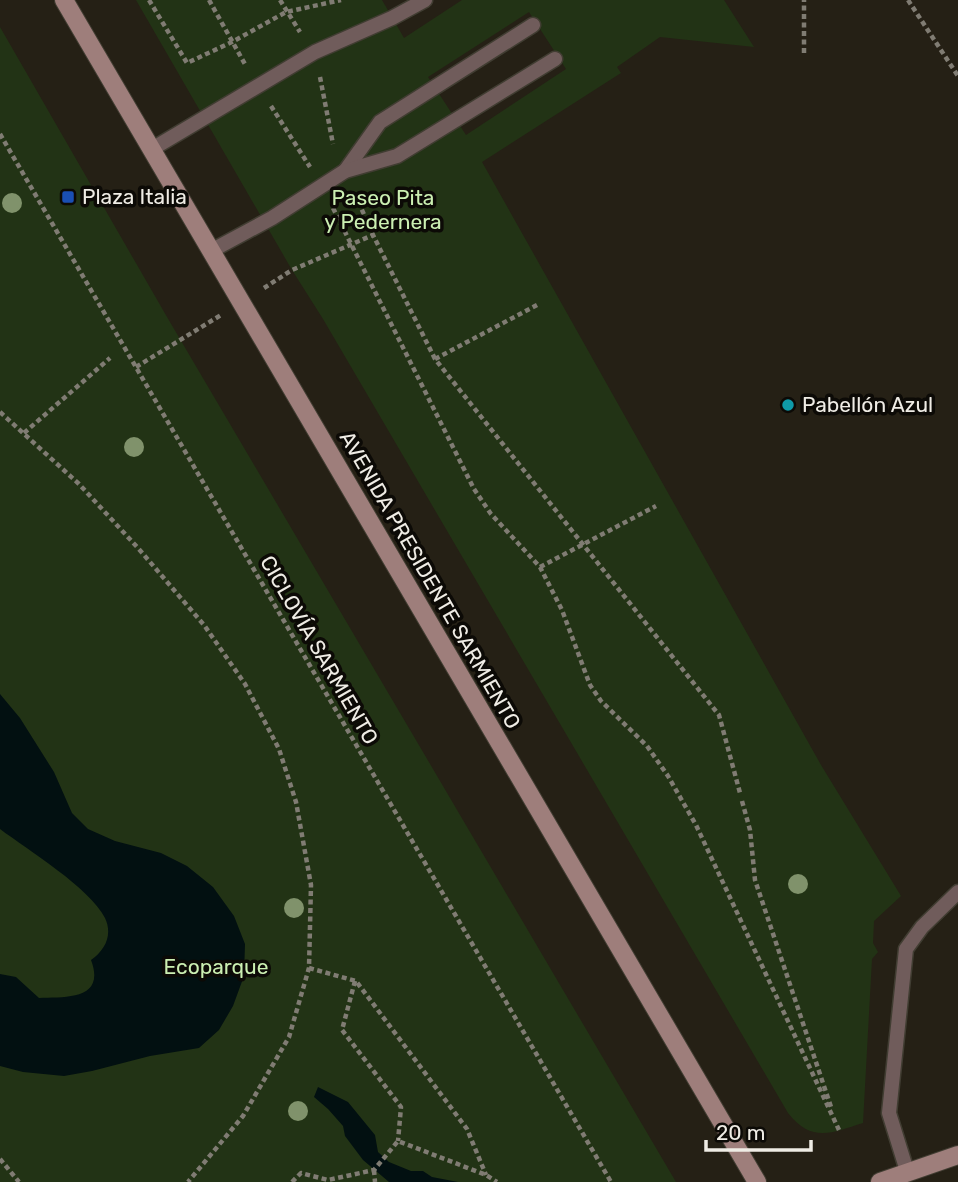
<svg xmlns="http://www.w3.org/2000/svg" width="958" height="1182" font-family="Rubik,sans-serif">
	<style>
		.green { fill: #223315; fill-rule: evenodd }
		.water { fill: #021011 }
		.lines { fill: none; stroke-linecap: round; stroke-linejoin: round }
		.lane-casing { stroke: #413d32; stroke-width: 17 }
		.secondary-casing { stroke: #413d32; stroke-width: 20 }
		.path { stroke: #807c73; stroke-width: 4.5; stroke-dasharray: 5 3.5; stroke-linecap: butt }
		.lane { stroke: #705c5b; stroke-width: 14 }
		.secondary { stroke: #9e7e7b; stroke-width: 18 }
		.tree { fill: #80926b }
		.transit-dot { fill: #1a4fb4; stroke: #0c0a06; stroke-width: 2.5 }
		.culture-dot { fill: #0f9aa8; stroke: #0c0a06; stroke-width: 2.5 }
		.labels { text-anchor: middle; stroke-width: 7; stroke-linejoin: round; paint-order: stroke }
		.poi-label { font-size: 21px; fill: #efece5; stroke: #0c0a06; text-anchor: start }
		.park-label { font-size: 21px; fill: #cbefb2; stroke: #0c0a06 }
		.street-label { font-size: 21px; fill: #efece5; stroke: #0c0a06 }
	</style>
	<rect width="100%" height="100%" fill="#252015"/>
	<!-- green -->
	<g class="green">
		<path d="M136,0H382L404,38L462,0H724L754,47L660,37L617,67L621,73L482,162L821,765L901,896L874,921L873,943L878,952L872,959L863,1123C831,1133 812,1143 788,1113L323,319L292,270ZM529,12L566,69L466,135L428,77Z"/>
		<path d="M0,27L167,317L676,1182H0Z"/>
	</g>
	<!-- water -->
	<g class="water">
		<path d="M0,694L20,718L54,772L72,813L88,829L115,841L161,853L187,866L213,887L234,916L245,944L244,976L233,1006L219,1030L199,1048L150,1056L92,1071L64,1076L23,1072L0,1066V974L16,977L39,998C66,997 106,1000 91,960C105,950 113,935 105,918C90,888 28,850 0,829Z"/>
		<path d="M318,1087L348,1102L375,1135L378,1152L389,1162L411,1171H423L432,1177L458,1182H389L363,1160L345,1136L343,1126L328,1109L314,1097Z"/>
	</g>
	<g class="lines">
		<defs>
			<g id="lane">
				<path d="M152,149L315,52L392,18L425,0"/>
				<path d="M345,171L380,122L533,25"/>
				<path d="M211,251L272,218L345,171L397,156L555,59"/>
				<path d="M907,1171L889,1113L906,949L922,927L958,892"/>
			</g>
			<g id="secondary">
				<path d="M64,0L757,1182"/>
				<path d="M880,1182L958,1155"/>
			</g>
		</defs>
		<!-- lane casing -->
		<use href="#lane" class="lane-casing"/>
		<!-- secondary casing -->
		<use href="#secondary" class="secondary-casing"/>
		<!-- path -->
		<g class="path">
			<path d="M149,0L187,63L232,42L286,12L341,0"/>
			<path d="M209,0L246,66"/>
			<path d="M280,0L300,32"/>
			<path d="M908,0L958,76"/>
			<path d="M804,53V0"/>
			<path d="M320,77L333,144"/>
			<path d="M271,106L310,167"/>
			<path d="M0,134L611,1182"/>
			<path d="M355,194L373,235L435,359L719,715L740,793"/>
			<path d="M333,208L474,489L491,514L540,567L562,610L590,685L601,701L647,746L668,776L696,825L839,1130"/>
			<path d="M264,288L292,270L373,235"/>
			<path d="M435,359L537,305"/>
			<path d="M136,367L221,315"/>
			<path d="M0,412L79,484L138,548L204,625L245,684L279,749L296,802L311,885L309,968L289,1037L243,1116L188,1182"/>
			<path d="M24,433L110,358"/>
			<path d="M540,567L656,506"/>
			<path d="M742,801L750,830L755,880L832,1110"/>
			<path d="M309,968L356,981L467,1129L486,1175"/>
			<path d="M355,981L342,1030L401,1107L398,1141"/>
			<path d="M0,1159L19,1182"/>
			<path d="M374,1170L375,1182"/>
			<path d="M292,1182L301,1173L328,1180L374,1170L398,1141L486,1175L497,1182"/>
		</g>
		<!-- lane -->
		<use href="#lane" class="lane"/>
		<!-- secondary -->
		<use href="#secondary" class="secondary"/>
	</g>
	<!-- trees -->
	<g class="tree">
		<circle cx="12" cy="203" r="10"/>
		<circle cx="134" cy="447" r="10"/>
		<circle cx="798" cy="884" r="10"/>
		<circle cx="294" cy="908" r="10"/>
		<circle cx="298" cy="1111" r="10"/>
	</g>
	<!-- markers -->
	<rect class="transit-dot" x="61" y="190" width="14" height="14" rx="3.5"/>
	<circle class="culture-dot" cx="788" cy="405" r="7"/>
	<g class="labels">
		<!-- poi labels -->
		<g class="poi-label">
			<text x="82" y="204">Plaza Italia</text>
			<text x="802" y="412">Pabellón Azul</text>
		</g>
		<!-- park labels -->
		<g class="park-label">
			<text x="383" y="205">Paseo Pita<tspan x="383" dy="24">y Pedernera</tspan></text>
			<text x="216" y="974">Ecoparque</text>
		</g>
		<!-- street labels -->
		<g class="street-label">
			<text transform="translate(430 580) rotate(60)" y="7">AVENIDA PRESIDENTE SARMIENTO</text>
			<text transform="translate(319 650) rotate(60)" y="7">CICLOVÍA SARMIENTO</text>
		</g>
	</g>
	<!-- scale -->
	<path d="M706 1140v10h105v-10" fill="none" stroke="#efece5" stroke-width="3.5"/>
	<text x="716" y="1140" font-size="21" fill="#efece5" stroke="#0c0a06" stroke-width="5" paint-order="stroke">20 m</text>
</svg>
